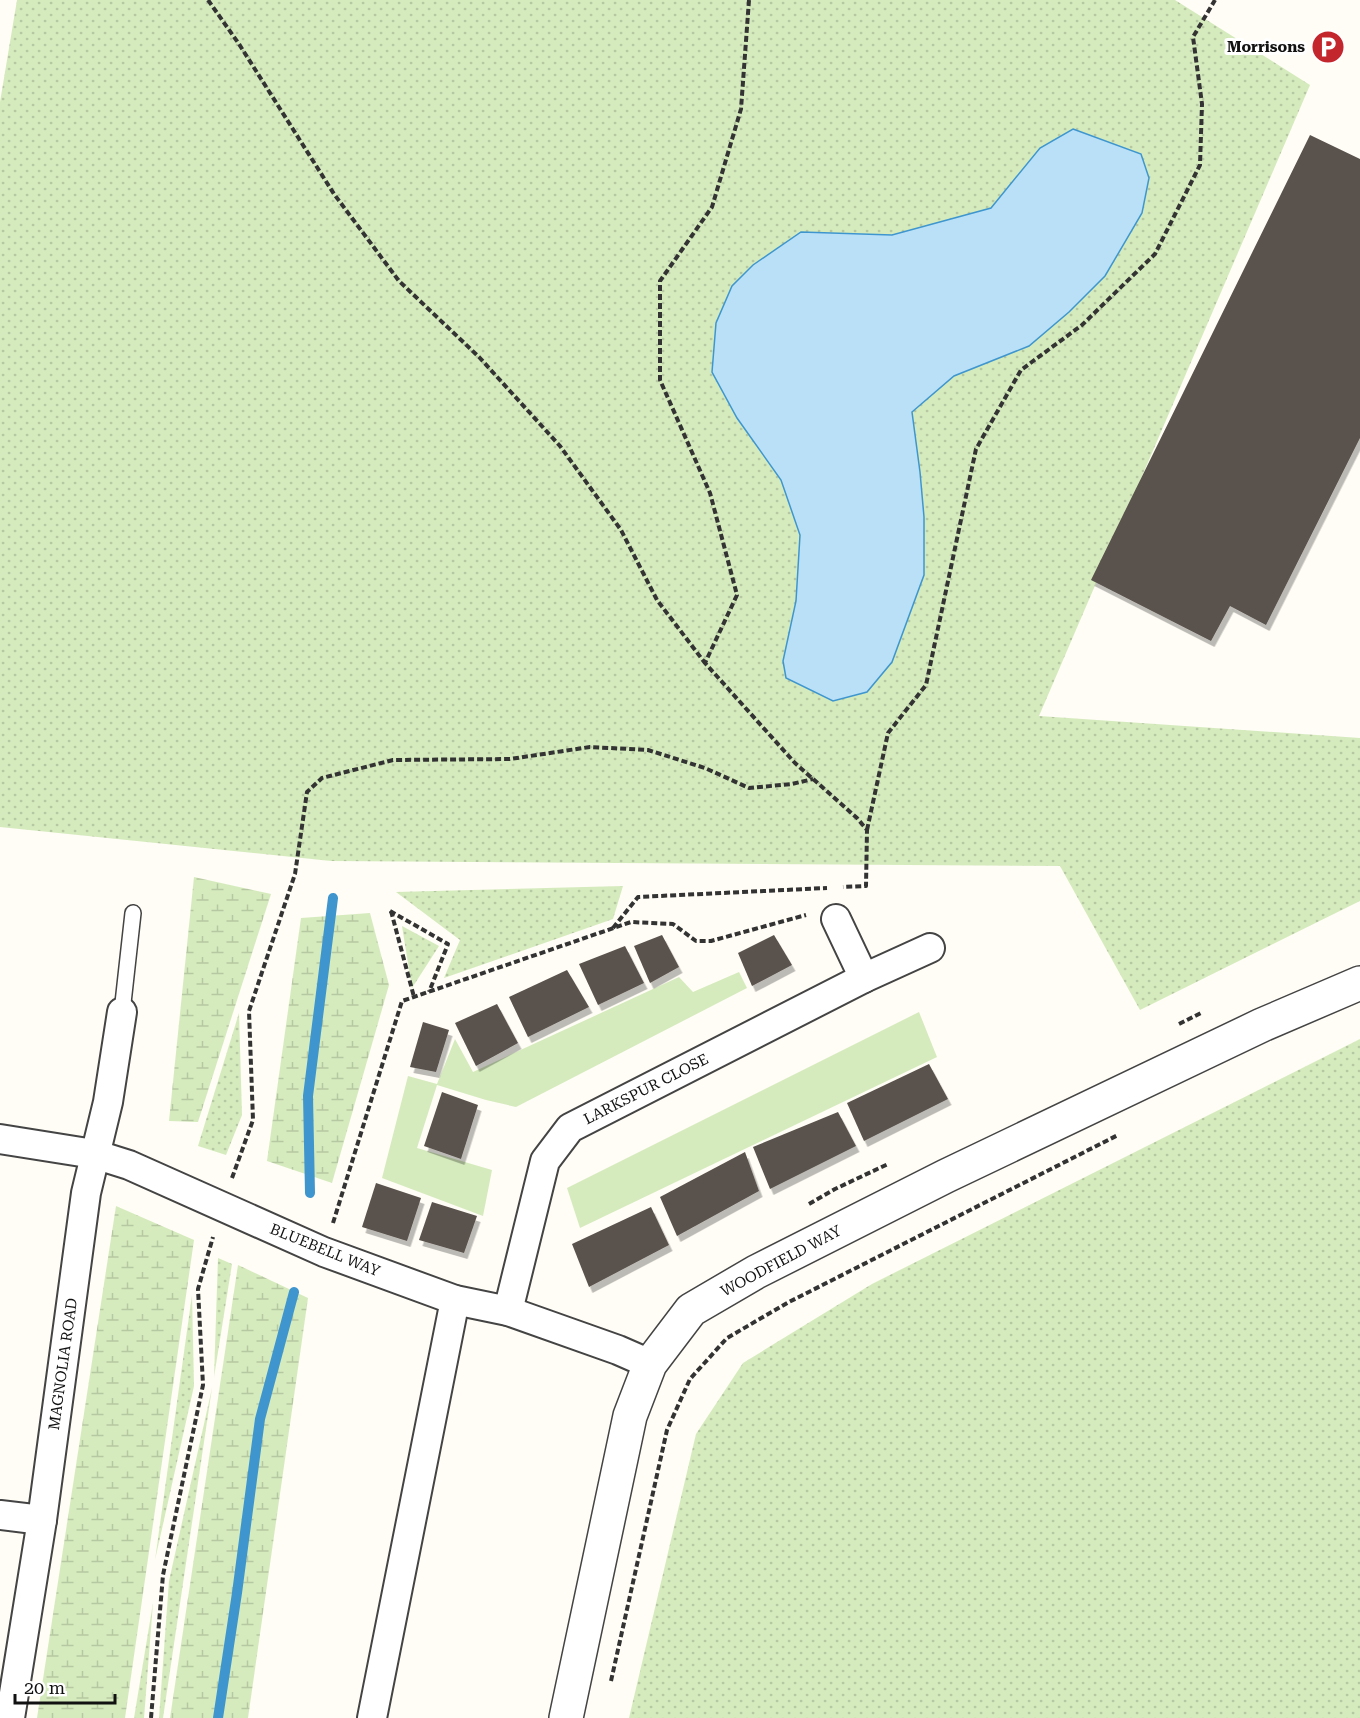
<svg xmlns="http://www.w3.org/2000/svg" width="1360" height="1718" font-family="'Roboto Serif',serif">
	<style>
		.grass { fill: url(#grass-dots) }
		.wetland { fill: url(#wetland-marsh) }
		.garden { fill: #d5ebbd }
		.water { fill: #b9e0f7; stroke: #3f96cf; stroke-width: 1.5 }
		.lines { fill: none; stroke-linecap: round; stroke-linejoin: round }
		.stream { stroke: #3f96cf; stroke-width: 10 }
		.building { fill: #5a524d; filter: url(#shadow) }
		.service-casing { stroke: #444; stroke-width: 18 }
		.minor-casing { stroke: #444; stroke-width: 32 }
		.tertiary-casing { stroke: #444; stroke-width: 36 }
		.path { stroke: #333; stroke-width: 4; stroke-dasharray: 6 3; stroke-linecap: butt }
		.service { stroke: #fff; stroke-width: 15 }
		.minor { stroke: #fff; stroke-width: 28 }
		.tertiary { stroke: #fff; stroke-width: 33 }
		.labels { text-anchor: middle; stroke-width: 6; stroke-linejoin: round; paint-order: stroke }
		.poi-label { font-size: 15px; font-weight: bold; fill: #111; stroke: #fff; text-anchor: end }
		.street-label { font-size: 15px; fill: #111; stroke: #fff }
	</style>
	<defs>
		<pattern id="grass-dots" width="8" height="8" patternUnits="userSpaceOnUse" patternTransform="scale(1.5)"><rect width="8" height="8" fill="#d5ebbd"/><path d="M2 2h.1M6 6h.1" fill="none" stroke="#b6c8a1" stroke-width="1.8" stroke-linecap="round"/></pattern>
		<pattern id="wetland-marsh" width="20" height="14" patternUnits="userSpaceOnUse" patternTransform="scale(1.5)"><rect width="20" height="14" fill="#d5ebbd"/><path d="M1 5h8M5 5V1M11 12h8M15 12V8" fill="none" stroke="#b6c8a1"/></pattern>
		<filter id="shadow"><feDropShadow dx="3.5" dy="6" stdDeviation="0" flood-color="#0004"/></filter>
	</defs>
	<rect width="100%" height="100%" fill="#fffdf5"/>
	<!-- grass -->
	<g class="grass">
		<path d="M17,0H1175L1310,85L1039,716L1360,738V901L1140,1010L1060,866L331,861L0,827V102Z"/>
		<path d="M623,886L613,919L444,978L460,940L396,892Z"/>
		<path d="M402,926L439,946L412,988Z"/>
		<path d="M239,1013L242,1115L226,1155L198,1146Z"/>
		<path d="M1360,1039V1718H629L696,1434L743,1363L872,1284Z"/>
		<path d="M218,1258L232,1264L214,1377Z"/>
		<path d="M192,1295L194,1386L155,1560Z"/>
		<path d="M212,1388L163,1718H159L169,1581Z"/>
		<path d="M153,1603L144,1718H134Z"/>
	</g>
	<!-- wetland -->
	<g class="wetland">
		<path d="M194,877L271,894L198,1122L169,1121Z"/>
		<path d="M370,913L389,985L332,1183L267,1161L301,918Z"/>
		<path d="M116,1206L194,1240L125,1718H37Z"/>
		<path d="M238,1265L308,1298L248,1718H170Z"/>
	</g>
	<!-- garden -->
	<g class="garden">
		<path d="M739,972L747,988L516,1107L486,1100L437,1085L417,1148L492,1170L483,1216L382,1178L408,1076L437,1084L455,1039L473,1072L679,977L693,992Z"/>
		<path d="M919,1012L937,1057L580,1228L567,1188Z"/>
	</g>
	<!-- water -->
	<path class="water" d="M1073,129L1141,154L1149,178L1142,213L1105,276L1069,312L1029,346L954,376L912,412L920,472L924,517V575L892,662L867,692L833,701L786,678L783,661L796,601L800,535L781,480L737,418L712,372L716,323L732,286L753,265L801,232L892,235L991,208L1040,148Z"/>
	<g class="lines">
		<!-- stream -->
		<g class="stream">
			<path d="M310,1193L308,1096L333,898"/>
			<path d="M218,1718L237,1593L260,1419L294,1292"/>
		</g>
	</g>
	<!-- building -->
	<g class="building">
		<path d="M1310,135L1360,159V438L1266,625L1230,606L1211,641L1091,580Z"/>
		<path d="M662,935L679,967L650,983L634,946Z"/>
		<path d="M774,935L792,965L752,986L738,953Z"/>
		<path d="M625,946L644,983L598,1005L579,964Z"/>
		<path d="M567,970L589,1007L528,1037L509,997Z"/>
		<path d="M497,1004L518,1043L476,1066L455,1023Z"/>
		<path d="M423,1022L449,1030L436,1072L410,1067Z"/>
		<path d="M929,1064L948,1099L864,1141L847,1103Z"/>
		<path d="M442,1092L478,1105L461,1159L424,1146Z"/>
		<path d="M838,1112L856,1146L770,1189L753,1147Z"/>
		<path d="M745,1152L759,1191L677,1236L660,1197Z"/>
		<path d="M376,1183L421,1198L407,1241L362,1227Z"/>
		<path d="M432,1202L477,1216L464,1253L419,1240Z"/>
		<path d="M651,1207L669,1245L589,1287L572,1244Z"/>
	</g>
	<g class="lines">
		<defs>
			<path id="service" d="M122,1012L133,913"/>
			<g id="minor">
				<path d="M836,919L864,978"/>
				<path d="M0,1139L94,1154L129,1165L324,1252L455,1300L508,1311L618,1350L650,1364"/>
				<path d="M508,1311L545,1161L570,1128L864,978L930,948"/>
				<path d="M0,1515L42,1520"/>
				<path d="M10,1718L42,1520L86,1193L108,1102L122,1012"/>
				<path d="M372,1718L455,1300"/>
			</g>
			<path id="tertiary" d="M566,1718L630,1416L650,1364L691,1310L756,1272L946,1176L1262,1025L1360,983"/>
		</defs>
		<!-- service casing -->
		<use href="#service" class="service-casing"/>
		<!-- minor casing -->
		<use href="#minor" class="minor-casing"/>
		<!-- tertiary casing -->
		<use href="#tertiary" class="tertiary-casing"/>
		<!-- path -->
		<g class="path">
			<path d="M208,0L239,44L334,194L399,281L479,357L560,446L621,530L657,600L705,663"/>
			<path d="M749,0L741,109L712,207L660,281V380L710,493L737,595L705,663L795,763L857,818L867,830L866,886L843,887"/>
			<path d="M867,830L888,733L926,685L976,449L1021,370L1082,325L1155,254L1200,165L1202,104L1193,37L1215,0"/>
			<path d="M390,911L448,944L429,992"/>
			<path d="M391,911L414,997"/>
			<path d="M613,928L638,897L827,888"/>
			<path d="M1179,1024L1203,1012"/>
			<path d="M232,1178L253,1120L249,1011L295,874L307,792L322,778L393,760L510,759L590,747L648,750L705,768L749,788L792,784L813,779"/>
			<path d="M809,1204L835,1189L888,1164"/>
			<path d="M333,1223L402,1001L631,922L673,924L696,941H711L806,915"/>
			<path d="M611,1681L667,1430L690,1379L727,1338L789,1302L1118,1135"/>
			<path d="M151,1718L163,1575L203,1385L198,1289L213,1237"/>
		</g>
		<!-- service -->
		<use href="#service" class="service"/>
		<!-- minor -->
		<use href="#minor" class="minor"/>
		<!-- tertiary -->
		<use href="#tertiary" class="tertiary"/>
	</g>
	<!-- icons -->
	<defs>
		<symbol id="parking-disc" viewBox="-11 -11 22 22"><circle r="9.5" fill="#c4262e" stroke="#fff"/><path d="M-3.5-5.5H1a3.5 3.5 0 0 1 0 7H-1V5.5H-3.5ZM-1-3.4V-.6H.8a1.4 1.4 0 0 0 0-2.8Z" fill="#fff"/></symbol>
	</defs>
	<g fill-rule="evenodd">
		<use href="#parking-disc" x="1309" y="28" width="38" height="38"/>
	</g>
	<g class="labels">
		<!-- poi labels -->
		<g class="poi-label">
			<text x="1305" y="52">Morrisons</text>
		</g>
		<!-- street labels -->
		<g class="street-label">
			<text transform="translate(646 1089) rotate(-27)" y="5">LARKSPUR CLOSE</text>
			<text transform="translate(325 1250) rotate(22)" y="5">BLUEBELL WAY</text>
			<text transform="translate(781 1261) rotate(-28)" y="5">WOODFIELD WAY</text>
			<text transform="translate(63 1364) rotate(-82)" y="5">MAGNOLIA ROAD</text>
		</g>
	</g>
	<!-- scale -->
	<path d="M15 1694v9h100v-9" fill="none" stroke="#111111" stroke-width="3"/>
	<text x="24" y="1694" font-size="18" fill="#111111" stroke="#ffffff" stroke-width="4.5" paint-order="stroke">20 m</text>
</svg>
